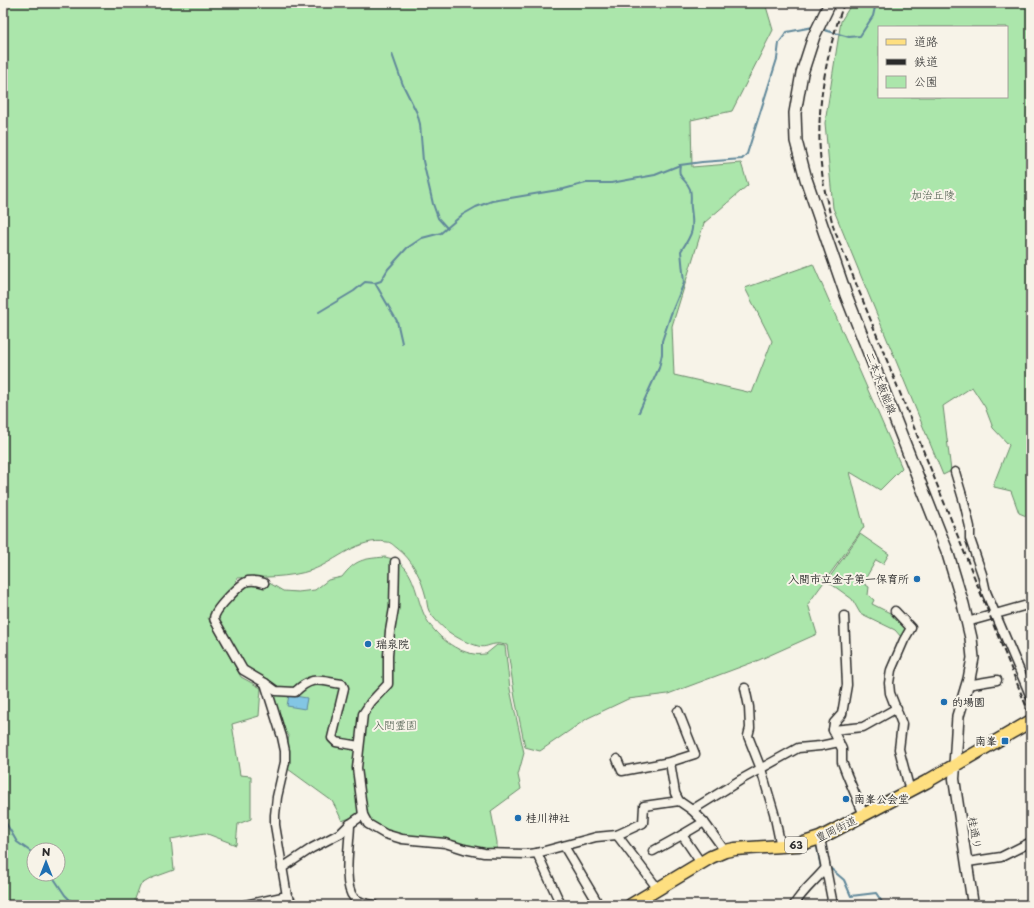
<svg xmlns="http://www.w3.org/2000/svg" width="1034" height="908" font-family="'Playpen Sans','Klee One',sans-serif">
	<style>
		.green { fill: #abe6ab; stroke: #6b886b; fill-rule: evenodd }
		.water { fill: #83c6e4; stroke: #60889a }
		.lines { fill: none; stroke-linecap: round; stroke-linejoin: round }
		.stream { stroke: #60889a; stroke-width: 2 }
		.minor-casing { stroke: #2b2b2b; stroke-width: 11 }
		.tertiary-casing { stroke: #2b2b2b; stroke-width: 13 }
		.secondary-casing { stroke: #2b2b2b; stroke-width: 14 }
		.primary-casing { stroke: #2b2b2b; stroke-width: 15 }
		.minor { stroke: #f7f3e8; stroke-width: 8 }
		.tertiary { stroke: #f7f3e8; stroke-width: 10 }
		.secondary { stroke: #f7f3e8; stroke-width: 11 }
		.primary { stroke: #fedf80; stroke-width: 12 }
		.rail { stroke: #2b2b2b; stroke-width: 2; stroke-dasharray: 6 3; stroke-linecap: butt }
		.poi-dot { fill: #1f6fb2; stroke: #f7f3e8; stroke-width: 1.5 }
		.labels { text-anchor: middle; stroke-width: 4; stroke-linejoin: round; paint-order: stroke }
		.shield { fill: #f7f3e8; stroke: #686764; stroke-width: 1 }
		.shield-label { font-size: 10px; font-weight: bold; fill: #2b2b2b }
		.park-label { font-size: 11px; fill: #4b5a4b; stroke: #f7f3e8 }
		.street-label { font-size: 11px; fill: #2b2b2b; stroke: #f7f3e8 }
		.poi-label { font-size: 11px; font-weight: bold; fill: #2b2b2b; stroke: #f7f3e8; text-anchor: start }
	</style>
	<rect width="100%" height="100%" fill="#f7f3e8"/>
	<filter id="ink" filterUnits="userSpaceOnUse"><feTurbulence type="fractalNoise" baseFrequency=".025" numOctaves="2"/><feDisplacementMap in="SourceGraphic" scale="8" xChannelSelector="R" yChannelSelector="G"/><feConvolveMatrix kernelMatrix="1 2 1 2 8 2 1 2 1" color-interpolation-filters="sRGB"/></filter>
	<g filter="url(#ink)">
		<!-- green -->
		<g class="green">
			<path d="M3,3H765L773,30L732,111L691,120L692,167L741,163L748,185L704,223L672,326L674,375L752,393L772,341L745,288L813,264L902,468L880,490L850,472L864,527L808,604L817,634L759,660L668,694L628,699L588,718L540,751L525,747L515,698L507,645C504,645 499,643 495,644C487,645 485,649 475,645C457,640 439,627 429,611C427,607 427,601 426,597C421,578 413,560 397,548C394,546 391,542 387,542C358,537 337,561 312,570C290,578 260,577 237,578L235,586L217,605L208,618L241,677L261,688L259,716L232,724L240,775L251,776V819L238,824L236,845L205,833L171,839L174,870L152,878L140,885L135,899L136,905H3ZM34,850H58V874H34Z"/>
			<path d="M852,3H1031V518L1019,513L1011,491L994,487V483L1009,445L993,428L985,407L972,387L943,406L951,471L943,475L833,208L825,123L841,21ZM879,27H1007V97H879Z"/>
			<path d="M860,534L889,554L883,564L876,560L863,583L869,587L868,595L874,600L872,604L900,618L908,630L902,638L895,630L860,613L852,599L827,581Z"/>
			<path d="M385,557C389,558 394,559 397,561C414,571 416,595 423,612C431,632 453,651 474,654C478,655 482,654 486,654L497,645L505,646L510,689L524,753L518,775L521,789L491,811L497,842V850H486L396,835L355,816L342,821L337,810L332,801L288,769L289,755L286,751L289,736L278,723L268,688L242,672L212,615L239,585L240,581L245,579L266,581L283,591L298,592L315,590L328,580L342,577C356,559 363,559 385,557Z"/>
		</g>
		<!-- water -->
		<path class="water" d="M289,695L307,698L305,709L287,706Z"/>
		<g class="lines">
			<!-- stream -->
			<g class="stream">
				<path d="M658,3L686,7L736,3"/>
				<path d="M821,29L849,37L860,36L873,16L876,3"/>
				<path d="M392,54L403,85L417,113L420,124L423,161L433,204L438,218L447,228"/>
				<path d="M375,283L397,321L402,343"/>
				<path d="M319,312L354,291L365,282L375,283L381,281L388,269L407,248L422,238L441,233L462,215L476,207L492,201L564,189L586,183H611L655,175L680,165"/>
				<path d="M639,412L659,368L662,354V341L671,314L684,283L681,251C693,233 694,230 691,208C690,202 692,196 690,189C686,178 677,180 680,165L702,162L742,159L747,154L777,59L779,43L787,32L813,27"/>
				<path d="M3,818L17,842L34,854"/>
				<path d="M817,847L821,868H822"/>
				<path d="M829,867L844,880L851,896L876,893L884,905"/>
				<path d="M51,874L65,895L75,905"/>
			</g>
			<defs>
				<g id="minor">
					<path d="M955,472L964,502L970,527V539L982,574L986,592L1031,697"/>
					<path d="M395,562L394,608L390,631L388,656V684L371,702L363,714L357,768L363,815L368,824L385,834L402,839L445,843L464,849L484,853L528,854L537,853L596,837L617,835L643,823L644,806L679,801L692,810L742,779L798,748L820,746L839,742"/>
					<path d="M264,583C259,581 254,580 248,581C241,583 217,608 215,615C214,616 214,620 215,621L243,670L265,683L276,691L295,692C313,675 319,681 342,684L344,688L332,738L336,742L359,746"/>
					<path d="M895,611L911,628L904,640L891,670L889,683L890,693L902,724L899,749L910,791"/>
					<path d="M844,616L847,685L842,714L834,723L833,730L842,749V762L847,775L864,815"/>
					<path d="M967,622L1031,604"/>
					<path d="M265,683L282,737L285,751V762L277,797L275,815V825L287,896L294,905"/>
					<path d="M967,685L997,680"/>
					<path d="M745,688L749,707L750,728L748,736L761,769L774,813L781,847"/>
					<path d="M678,711L695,754L670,762L675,793L679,801"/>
					<path d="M833,730L863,727L897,708"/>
					<path d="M617,759L622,771L670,762"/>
					<path d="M692,810L704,822L725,851"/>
					<path d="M350,824C350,841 342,885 354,898C360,903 367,904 374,905"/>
					<path d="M617,835L658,889"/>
					<path d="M820,838L833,905"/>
					<path d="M564,846L599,905"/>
					<path d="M653,851L682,835"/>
					<path d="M537,853L561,905"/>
					<path d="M968,862L1001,857L1031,842"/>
					<path d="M701,863L682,835L704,822"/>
					<path d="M282,868L312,848L341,833L350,824L363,815"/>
					<path d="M245,905L287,896"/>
					<path d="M794,905C803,890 814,882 825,869"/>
				</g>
				<path id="tertiary" d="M955,766L954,779L973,905"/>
				<path id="secondary" d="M830,3L814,36L802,73L795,113L796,141L806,179L846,295L947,551L963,604L971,638L973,658L969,679L958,716L955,766"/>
				<path id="primary" d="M631,905L711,857L725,851L735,849L798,845L820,838L926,782L1031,721"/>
			</defs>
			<!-- minor casing -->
			<use href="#minor" class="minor-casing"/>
			<!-- tertiary casing -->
			<use href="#tertiary" class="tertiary-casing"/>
			<!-- secondary casing -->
			<use href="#secondary" class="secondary-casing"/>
			<!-- primary casing -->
			<use href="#primary" class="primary-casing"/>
			<!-- minor -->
			<use href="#minor" class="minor"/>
			<!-- tertiary -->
			<use href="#tertiary" class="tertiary"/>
			<!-- secondary -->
			<use href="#secondary" class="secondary"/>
			<!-- primary -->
			<use href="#primary" class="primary"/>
			<!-- rail -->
			<path class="rail" d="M844,3C825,57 814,114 822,172C824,191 829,210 834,229L1031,718"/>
		</g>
	</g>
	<!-- markers -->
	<g class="poi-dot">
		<circle cx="917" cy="579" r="4"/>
		<circle cx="368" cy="644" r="4"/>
		<circle cx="944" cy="702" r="4"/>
		<rect x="1001" y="737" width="8" height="8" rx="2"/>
		<circle cx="846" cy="799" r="4"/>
		<circle cx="518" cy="818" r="4"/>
	</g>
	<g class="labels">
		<!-- shield labels -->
		<rect class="shield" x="785" y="837" width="22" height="16" rx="3"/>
		<g class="shield-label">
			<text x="796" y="849">63</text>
		</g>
		<!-- park labels -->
		<g class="park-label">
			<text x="933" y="199">加治丘陵</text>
			<text x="395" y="729">入間霊園</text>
		</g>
		<!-- street labels -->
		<g class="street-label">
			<text transform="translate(881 383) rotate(69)" y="4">二本木飯能線</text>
			<text transform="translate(836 829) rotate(-26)" y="4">豊岡街道</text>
			<text transform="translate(975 833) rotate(80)" y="4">桂通り</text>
		</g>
		<!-- poi labels -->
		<g class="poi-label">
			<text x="909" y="583" text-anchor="end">入間市立金子第一保育所</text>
			<text x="376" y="648">瑞泉院</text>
			<text x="952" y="706">的場園</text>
			<text x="997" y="745" text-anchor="end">南峯</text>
			<text x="854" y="803">南峯公会堂</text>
			<text x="526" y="822">桂川神社</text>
		</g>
	</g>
	<!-- margin -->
	<rect width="1034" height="908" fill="none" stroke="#f7f3e8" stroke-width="16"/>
	<rect x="8" y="8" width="1018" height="892" fill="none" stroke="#2b2b2b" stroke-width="1.5" filter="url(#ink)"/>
	<!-- legend -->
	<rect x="878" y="26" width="130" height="72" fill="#f7f3e8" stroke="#a5a39c"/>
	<rect x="886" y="39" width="20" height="6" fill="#fedf80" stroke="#a5a39c"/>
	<text x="914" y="46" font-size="12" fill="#2b2b2b">道路</text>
	<rect x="886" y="59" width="20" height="6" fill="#2b2b2b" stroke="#a5a39c"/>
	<text x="914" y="66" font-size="12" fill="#2b2b2b">鉄道</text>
	<rect x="886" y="76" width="20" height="12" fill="#abe6ab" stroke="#a5a39c"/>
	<text x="914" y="86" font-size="12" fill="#2b2b2b">公園</text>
	<!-- north arrow -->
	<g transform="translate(46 862)"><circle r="19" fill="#f7f3e8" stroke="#a5a39c"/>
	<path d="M0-3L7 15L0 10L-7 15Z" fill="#1f6fb2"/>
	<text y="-6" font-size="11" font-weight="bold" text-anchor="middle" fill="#2b2b2b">N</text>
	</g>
</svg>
